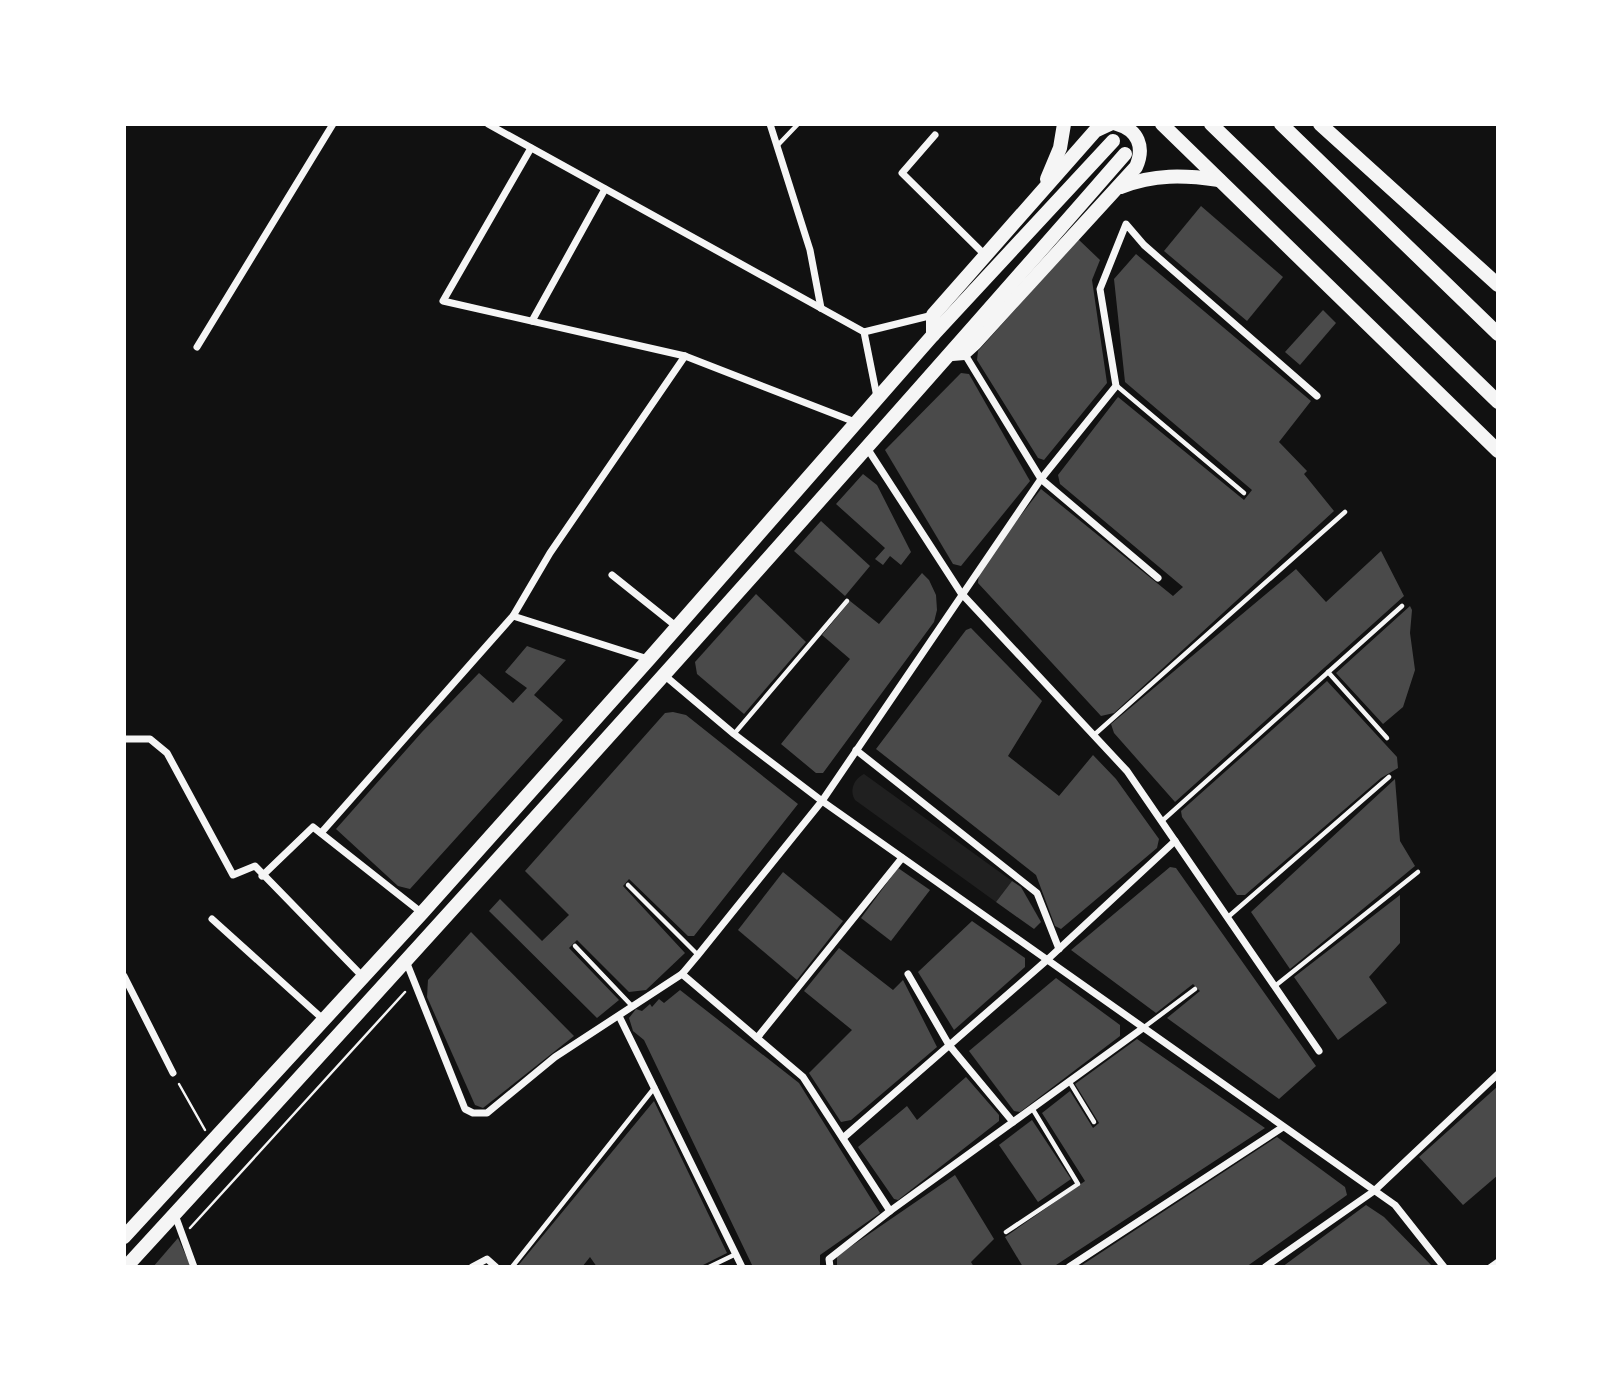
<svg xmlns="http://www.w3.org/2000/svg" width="1622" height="1391" font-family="Inter,sans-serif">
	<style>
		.green { fill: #202020 }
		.building { fill: #4a4a4a }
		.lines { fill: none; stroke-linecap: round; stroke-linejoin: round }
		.path { stroke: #f5f5f5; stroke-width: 2.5 }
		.service { stroke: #f5f5f5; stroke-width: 4.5 }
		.minor { stroke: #f5f5f5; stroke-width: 7 }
		.primary { stroke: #f5f5f5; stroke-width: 14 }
	</style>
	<rect width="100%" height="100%" fill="#111"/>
	<!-- green -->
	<path class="green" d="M864,774L1012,881L996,902L855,800C849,790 854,779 864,774Z"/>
	<!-- building -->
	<g class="building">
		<path d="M1201,206L1283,277L1247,321L1164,251Z"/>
		<path d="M1078,239L1100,260L1092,280L1107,383L1044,460L1038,458L977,360L978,351Z"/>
		<path d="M1136,254L1311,401L1279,442L1307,471L1304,474L1334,511L1114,713L1101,716L978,583L979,570L1041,489L1173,596L1183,587L1060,484L1058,475L1118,397L1244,500L1252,490L1125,382L1114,279Z"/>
		<path d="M1323,310L1336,323L1300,365L1285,352Z"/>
		<path d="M961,373L969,374L1030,481L961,566L953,564L885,450Z"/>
		<path d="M863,474L877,485L911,552L901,565L890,556L883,565L875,559L885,548L836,504Z"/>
		<path d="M821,521L870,566L845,596L794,551Z"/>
		<path d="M1381,551L1404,596L1175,802L1114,733L1111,724L1296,569L1326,602Z"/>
		<path d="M922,573L929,580L936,595L937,610L934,622L823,773H816L781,744L850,659L822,635L850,601L879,624Z"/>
		<path d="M756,594L806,642L744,714L697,674L695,662Z"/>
		<path d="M1410,606L1412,610L1410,633L1415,670L1403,707L1383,724L1336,673Z"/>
		<path d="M971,628L1042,701L1008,756L1059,796L1093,755L1116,779L1159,839L1157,848L1061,929L1055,926L1036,875L876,749L966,630Z"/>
		<path d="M527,646L566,660L534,695L563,720L410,889L398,886L336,829L422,732L479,673L513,703L527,688L505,672Z"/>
		<path d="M1327,681L1397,757L1398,768L1381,778L1245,895H1237L1182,817L1181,811Z"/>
		<path d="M673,712L686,715L798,804L694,936H688L629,879L623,886L685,953L646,990L629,992L577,940L569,948L619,1000L597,1018L489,911L500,899L542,941L569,915L525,871L665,713Z"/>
		<path d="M1395,779L1400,841L1415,866L1290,969L1251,912Z"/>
		<path d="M1170,867L1176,868L1316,1066L1279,1099L1167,1018L1200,991L1193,984L1156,1013L1071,950Z"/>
		<path d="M898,868L930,890L891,941L861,918Z"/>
		<path d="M783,872L843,921L797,980L738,930Z"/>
		<path d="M1012,881L1021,887L1041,922L1034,929L996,902Z"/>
		<path d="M1400,895V943L1369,977L1387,1003L1338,1040L1294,977Z"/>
		<path d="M972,921L1025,958V967L954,1030L918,972Z"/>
		<path d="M471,932L574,1036L483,1108L475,1105L427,997L428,980Z"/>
		<path d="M839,948L893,990L903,980L937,1047L851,1120L841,1122L809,1073L852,1030L804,991Z"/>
		<path d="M1056,978L1120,1025V1036L1020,1112L1014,1111L969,1051Z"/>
		<path d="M680,990L799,1083L880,1213L820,1255V1267H753L644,1040L633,1031L629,1018L636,1009L642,1011L650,1004L652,1007L659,999L664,1003Z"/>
		<path d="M1137,1039L1265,1128L1053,1267H1023L1005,1237L1085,1181L1042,1113L1070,1091L1093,1128L1099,1123L1075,1084Z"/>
		<path d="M966,1077L999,1115V1121L898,1200L894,1199L858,1147L907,1106L917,1120Z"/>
		<path d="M1498,1086V1175L1463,1205L1419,1157Z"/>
		<path d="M654,1101L727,1253L699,1267H597L590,1257L582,1267H517Z"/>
		<path d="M1032,1120L1071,1179L1038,1202L999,1145Z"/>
		<path d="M1277,1137L1345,1187L1347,1195L1246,1267H1079Z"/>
		<path d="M955,1175L994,1239L971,1262L974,1267H837V1256Z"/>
		<path d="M1366,1205L1384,1217L1433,1267H1282Z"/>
		<path d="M178,1238L191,1267H153Z"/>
	</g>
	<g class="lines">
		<!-- path -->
		<g class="path">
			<path d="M179,1084L205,1130"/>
			<path d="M190,1228L405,992"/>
		</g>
		<!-- service -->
		<g class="service">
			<path d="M777,146L798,124"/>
			<path d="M1117,386L1244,493"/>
			<path d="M1328,672L1387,738"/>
			<path d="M734,734L847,601"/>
			<path d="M1094,735L1345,512"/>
			<path d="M1162,821L1402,606"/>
			<path d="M628,885L698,955"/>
			<path d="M1228,917L1389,777"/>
			<path d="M575,946L632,1006"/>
			<path d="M1275,986L1418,872"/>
			<path d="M1143,1028L1195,989"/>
			<path d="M1069,1081L1094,1122"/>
			<path d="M1006,1232L1078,1184L1032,1108"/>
			<path d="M512,1267L655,1087"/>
			<path d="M709,1267L736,1254"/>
		</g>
		<!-- minor -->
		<g class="minor">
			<path d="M488,124L864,332"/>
			<path d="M770,124L810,250L821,308"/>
			<path d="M935,135L902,173L985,255"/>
			<path d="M531,148L443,301L685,356L855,422"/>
			<path d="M532,321L605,189"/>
			<path d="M864,332L933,315"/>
			<path d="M864,332L877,397"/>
			<path d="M197,347L333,124"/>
			<path d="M964,353L1041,479L1158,578"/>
			<path d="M867,448L961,593L1127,771L1319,1051"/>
			<path d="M612,575L677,627"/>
			<path d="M513,616L648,659"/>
			<path d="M664,675L734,734L822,801L1395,1205L1444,1267"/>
			<path d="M124,739H150L167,753L233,875L255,866L364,978"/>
			<path d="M856,750L1037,893L1059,949"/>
			<path d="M321,833L513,616L550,553L685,356"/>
			<path d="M262,876L313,827L422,913"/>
			<path d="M212,919L324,1020"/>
			<path d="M406,961L465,1109L473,1113H487L555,1057L682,974L698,955L822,801L1041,479L1116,386L1100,289L1126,224L1144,245L1317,396"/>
			<path d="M682,974L803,1077L890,1211"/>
			<path d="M908,974L949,1045L1013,1122"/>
			<path d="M124,976L173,1073"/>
			<path d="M619,1016L742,1267"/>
			<path d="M757,1038L902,858"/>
			<path d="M843,1138L1047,960L1175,841"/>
			<path d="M175,1215L194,1267"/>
			<path d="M472,1267L487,1259L496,1267"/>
			<path d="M830,1267L829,1259L890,1211L1143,1028"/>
			<path d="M1069,1267L1283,1127"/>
			<path d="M1265,1267L1374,1191L1498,1074"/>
			<path d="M1491,1267L1498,1262"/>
		</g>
		<!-- primary -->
		<g class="primary">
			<path d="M1162,124L1498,451"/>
			<path d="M1211,124L1498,402"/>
			<path d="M1281,124L1498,334"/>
			<path d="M1320,124L1498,285"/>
			<path d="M1047,179L1060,148L1064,124"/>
			<path d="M1121,187C1154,174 1184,175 1219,180"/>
			<path d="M933,335V315L1095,131L1110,124"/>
			<path d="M952,354L964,353L975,343L1136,167C1145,147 1138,130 1117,124"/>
			<path d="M124,1237L422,913L649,659L933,335L1113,141"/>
			<path d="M126,1267C463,900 797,530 1125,154"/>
		</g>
	</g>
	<!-- border -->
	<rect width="1622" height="1391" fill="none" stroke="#ffffff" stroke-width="252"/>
</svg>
